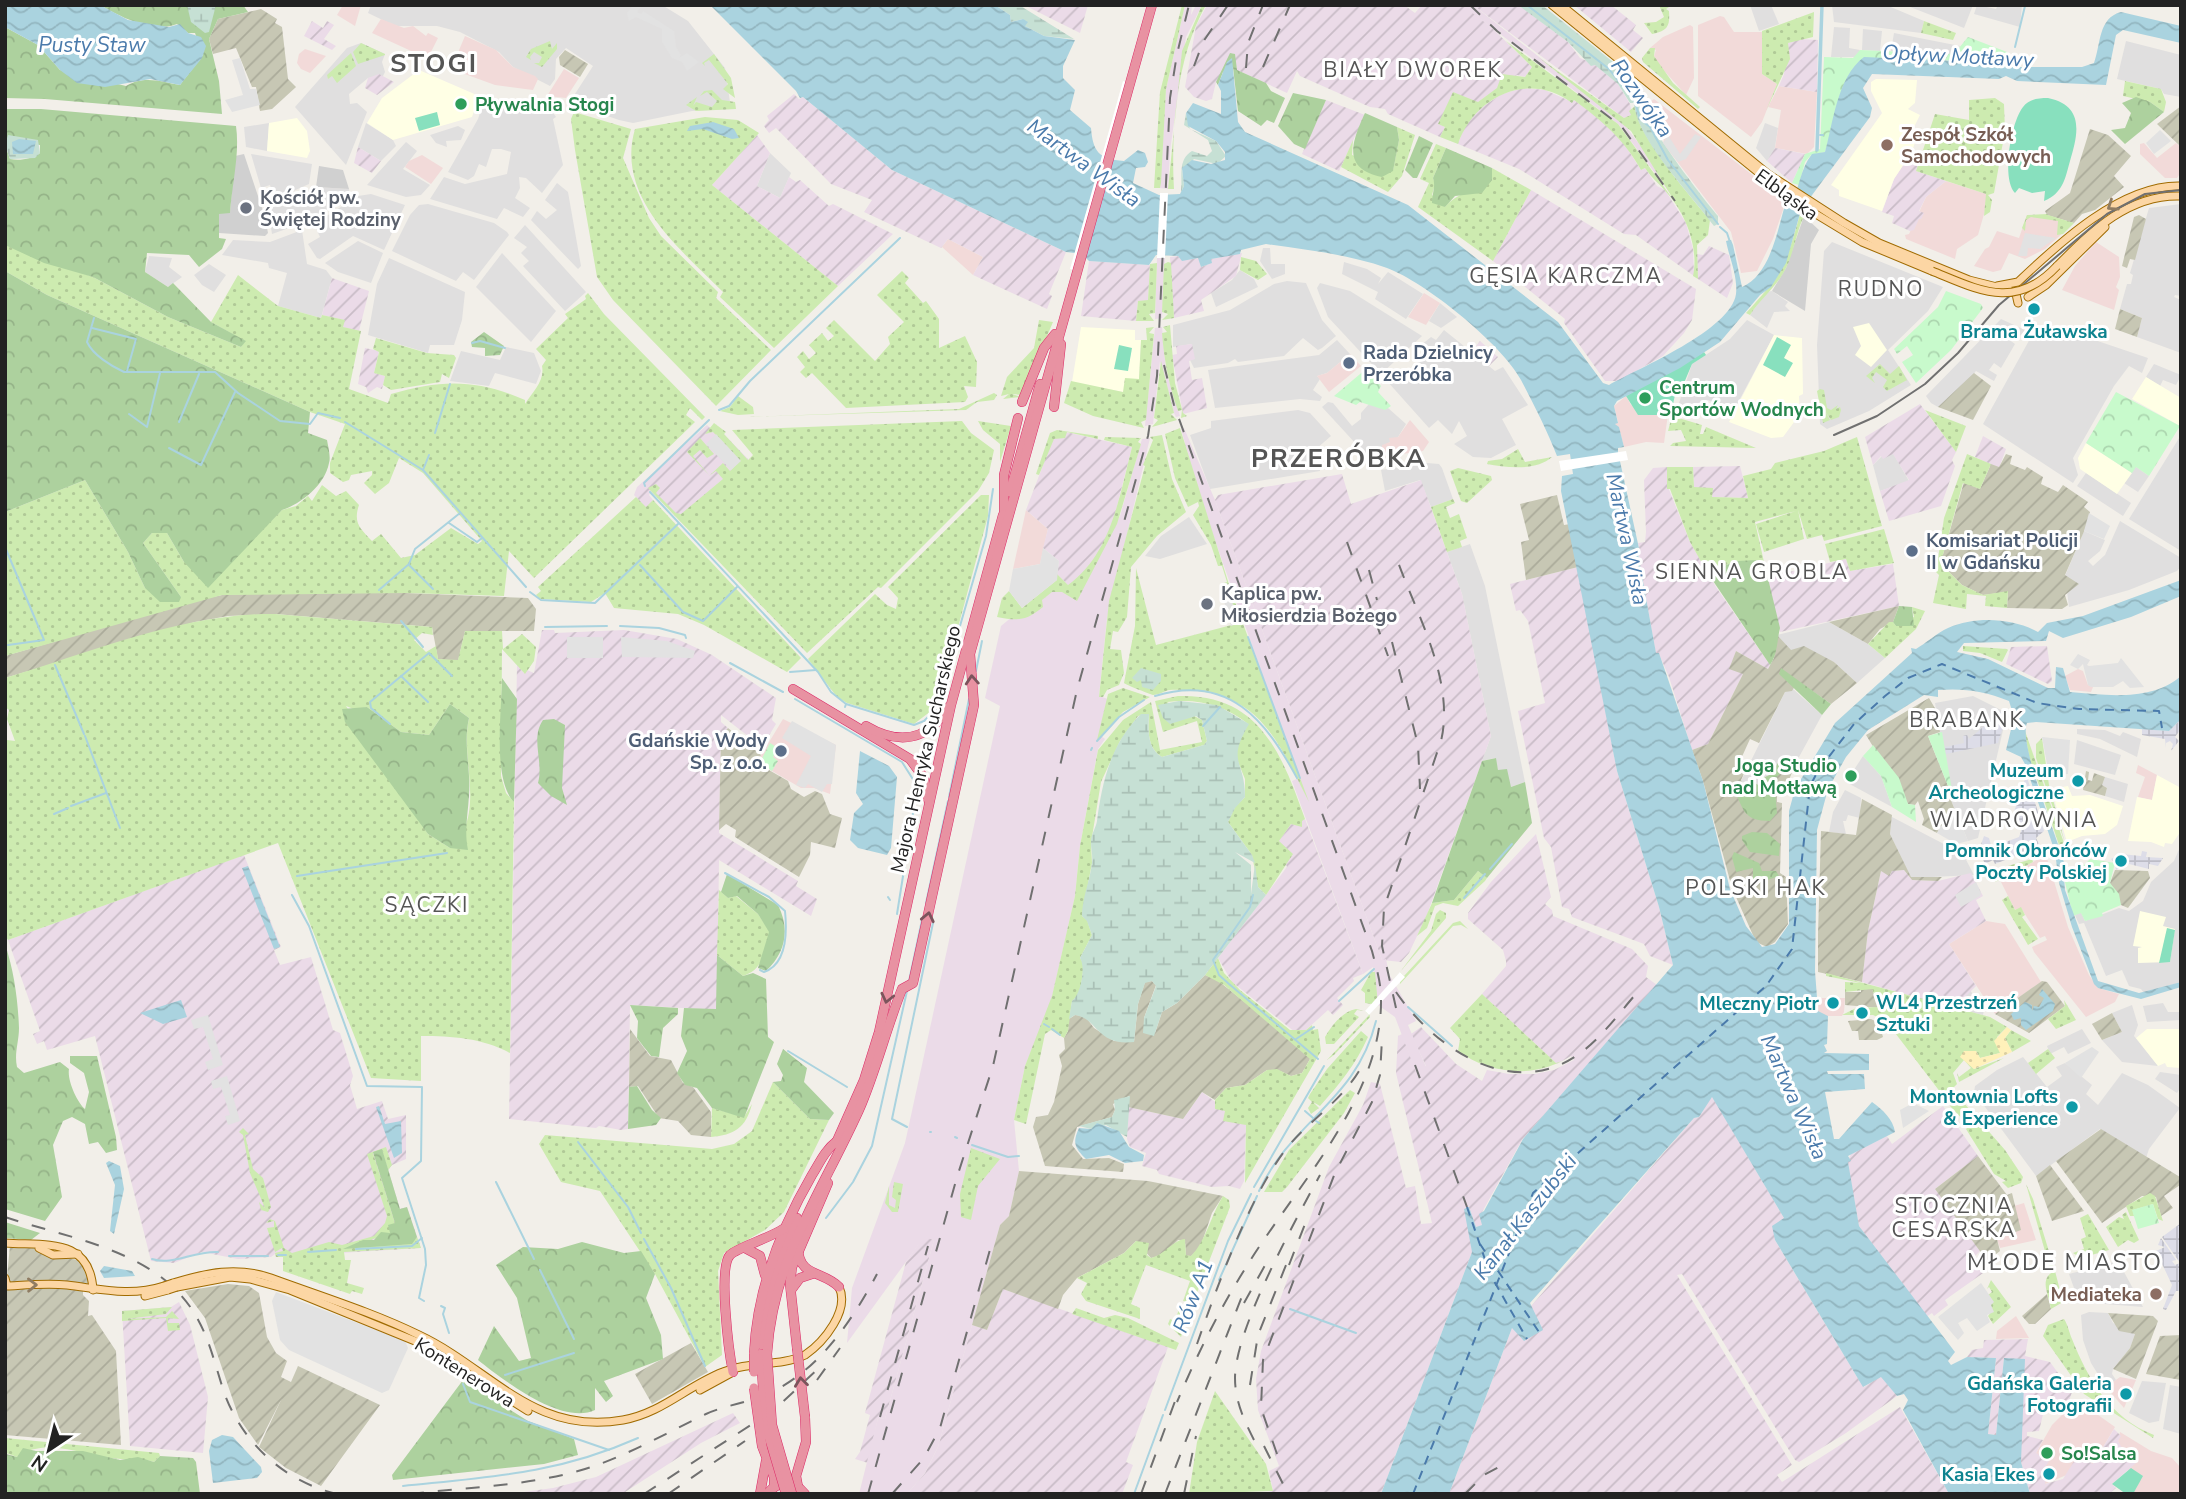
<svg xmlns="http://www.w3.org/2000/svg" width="2186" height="1499" font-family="'Nunito Sans',sans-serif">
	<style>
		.residential { fill: #e0dfdf }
		.commercial { fill: #f2dad9 }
		.industrial { fill: url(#industrial-furrows) }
		.education { fill: #ffffe5 }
		.religious { fill: #d0d0d0 }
		.railway { fill: #ebdbe8 }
		.construction { fill: url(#construction-furrows) }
		.grass { fill: url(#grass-dots); fill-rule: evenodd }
		.forest { fill: url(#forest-crowns) }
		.wetland { fill: url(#wetland-marsh) }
		.sand { fill: url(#sand-dots) }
		.park { fill: url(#park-crowns) }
		.pitch { fill: #88e0be }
		.parking { fill: #e2e2e2 }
		.plaza { fill: url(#plaza-grid) }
		.water { fill: url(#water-waves) }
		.pier { fill: #fff }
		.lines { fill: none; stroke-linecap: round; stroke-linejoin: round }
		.stream { stroke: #aad3df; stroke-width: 2 }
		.canal { stroke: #aad3df; stroke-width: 3.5 }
		.ferry { stroke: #4a7aab; stroke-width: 2; stroke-dasharray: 9 7; stroke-linecap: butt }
		.primary-casing { stroke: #a06b00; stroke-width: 9 }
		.highway-casing { stroke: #dc2a67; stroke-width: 10 }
		.primary { stroke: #fcd6a4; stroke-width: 7 }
		.highway { stroke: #e892a2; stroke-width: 9 }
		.tram { stroke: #707070; stroke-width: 2 }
		.rail { stroke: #707070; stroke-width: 2; stroke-dasharray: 14 14; stroke-linecap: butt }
		.primary-bridge-casing { stroke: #a06b00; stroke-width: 9; stroke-linecap: butt }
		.highway-bridge-casing { stroke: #dc2a67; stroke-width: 10; stroke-linecap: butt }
		.primary-bridge { stroke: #fcd6a4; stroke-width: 7 }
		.highway-bridge { stroke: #e892a2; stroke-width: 9 }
		.oneway { stroke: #8f7c63 }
		.oneway2 { stroke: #7b545c }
		.leisure-dot { fill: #2e9e5b; stroke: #fff; stroke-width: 2.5 }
		.education-dot { fill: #8d6e63; stroke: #fff; stroke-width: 2.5 }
		.worship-dot { fill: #6b7280; stroke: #fff; stroke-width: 2.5 }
		.culture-dot { fill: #0f9aa8; stroke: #fff; stroke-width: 2.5 }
		.service-dot { fill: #5c6f8a; stroke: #fff; stroke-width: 2.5 }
		.labels { text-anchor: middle; stroke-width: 6; stroke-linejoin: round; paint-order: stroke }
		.leisure-label { font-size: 19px; font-weight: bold; fill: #27864d; stroke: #fff; text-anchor: start }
		.education-label { font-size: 19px; font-weight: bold; fill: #785e54; stroke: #fff; text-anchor: start }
		.street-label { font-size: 19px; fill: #222; stroke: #fff }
		.worship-label { font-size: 19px; font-weight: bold; fill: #5b616d; stroke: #fff; text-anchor: start }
		.culture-label { font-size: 19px; font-weight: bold; fill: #0d838f; stroke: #fff; text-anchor: end }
		.service-label { font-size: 19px; font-weight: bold; fill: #4e5e75; stroke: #fff; text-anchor: start }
		.water-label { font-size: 21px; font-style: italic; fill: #4a7aab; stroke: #fff }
		.neighbourhood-label { font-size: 21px; letter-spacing: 2px; fill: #555; stroke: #fff }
		.quarter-label { font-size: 23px; letter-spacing: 2px; fill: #555; stroke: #fff }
		.district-label { font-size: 26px; font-weight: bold; letter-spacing: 2px; fill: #555; stroke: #fff }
	</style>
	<defs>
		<pattern id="industrial-furrows" width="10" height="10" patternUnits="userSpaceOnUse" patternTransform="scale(1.75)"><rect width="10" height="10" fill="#ebdbe8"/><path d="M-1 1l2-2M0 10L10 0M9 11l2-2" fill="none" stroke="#c9bcc7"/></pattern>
		<pattern id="construction-furrows" width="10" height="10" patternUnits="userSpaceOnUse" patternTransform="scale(1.75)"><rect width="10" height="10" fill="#c7c7b4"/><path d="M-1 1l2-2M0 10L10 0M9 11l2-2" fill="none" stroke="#abab9a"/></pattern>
		<pattern id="grass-dots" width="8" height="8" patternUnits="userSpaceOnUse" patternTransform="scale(1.75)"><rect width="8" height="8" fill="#cdebb0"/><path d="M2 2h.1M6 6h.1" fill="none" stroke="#b0c997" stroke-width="1.8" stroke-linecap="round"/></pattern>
		<pattern id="forest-crowns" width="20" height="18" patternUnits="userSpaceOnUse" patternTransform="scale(1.75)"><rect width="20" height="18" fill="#add19e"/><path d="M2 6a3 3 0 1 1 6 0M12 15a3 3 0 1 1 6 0" fill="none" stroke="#95b388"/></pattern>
		<pattern id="wetland-marsh" width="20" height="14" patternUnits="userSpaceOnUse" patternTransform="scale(1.75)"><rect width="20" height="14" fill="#c6e0d4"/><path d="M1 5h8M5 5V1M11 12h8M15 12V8" fill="none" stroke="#aac0b6"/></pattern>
		<pattern id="sand-dots" width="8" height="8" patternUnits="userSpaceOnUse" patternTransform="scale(1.75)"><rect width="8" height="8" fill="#fff1ba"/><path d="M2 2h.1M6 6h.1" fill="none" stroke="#dacea0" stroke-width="1.8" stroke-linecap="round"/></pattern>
		<pattern id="park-crowns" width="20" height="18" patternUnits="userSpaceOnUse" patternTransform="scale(1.75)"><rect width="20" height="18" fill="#c8facc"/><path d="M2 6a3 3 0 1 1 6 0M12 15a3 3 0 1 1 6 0" fill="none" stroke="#acd6af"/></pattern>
		<pattern id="plaza-grid" width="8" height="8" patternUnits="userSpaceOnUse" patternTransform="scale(1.75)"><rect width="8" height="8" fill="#dddde8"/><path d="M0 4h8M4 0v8" fill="none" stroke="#bdbdc7"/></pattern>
		<pattern id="water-waves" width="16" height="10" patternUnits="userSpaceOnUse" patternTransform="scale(1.75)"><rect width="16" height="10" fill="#aad3df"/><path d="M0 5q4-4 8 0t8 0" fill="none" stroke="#92b5bf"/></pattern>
	</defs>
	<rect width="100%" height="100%" fill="#f2efe9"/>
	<!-- residential -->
	<g class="residential">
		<path d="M371,5H662L688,21L725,68L731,109L692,111L633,123L619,120L573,104V97L593,66L566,48L556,59L555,79L550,86L513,67L499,52L460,32L437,26H395L368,13Z"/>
		<path d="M1750,5H1771L1779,24L1759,31Z"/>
		<path d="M1832,5H1886L1924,21L1921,33L1834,22Z"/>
		<path d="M1905,5H1973L1964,28Z"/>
		<path d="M1977,5L1996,9L1998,5H2022L2020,27L1974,14Z"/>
		<path d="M1834,27L1850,28L1849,48L1860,50L1856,57H1831Z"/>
		<path d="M1863,29L1882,31L1880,51L1862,50Z"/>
		<path d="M1894,33L1960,46L1954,54L1891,51Z"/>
		<path d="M2126,41L2181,55V97L2164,94L2161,89L2117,79Z"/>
		<path d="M361,43L385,54L382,62L385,72L383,76L368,78L349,94L350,104L357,103L367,112L346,165L295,107L347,48Z"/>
		<path d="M485,97L511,101V105L550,108L556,117L553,119L563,165L542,193L526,178L519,177L520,188L515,198L530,208L523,217L504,208L497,219L430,199L444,177L465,184L507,174L511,152L501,149H492L486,167L479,164L474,176L468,180L448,172L478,119Z"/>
		<path d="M269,123L267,151L246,147L244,127Z"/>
		<path d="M366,123L393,140L396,146L381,161L358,147Z"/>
		<path d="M1765,123L1778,128L1774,153L1767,161L1756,148Z"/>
		<path d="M458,126L465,130L461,140L446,141L447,147L436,143L430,135Z"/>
		<path d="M406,142L417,151L403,169L430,185L421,195L406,197L367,185Z"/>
		<path d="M770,153L791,173L780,198L757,186Z"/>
		<path d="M251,154L312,164L309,184L275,199L270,185L261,188Z"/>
		<path d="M557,183L568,192L581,266L578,269L531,220L537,211L546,219L557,210L545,200Z"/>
		<path d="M316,187L349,189L350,195L309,221L272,234L268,208Z"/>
		<path d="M371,194L405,205L384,250L353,236L320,259L317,258L308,244L320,237L314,224L358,196Z"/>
		<path d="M428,204L494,223L507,232L509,235L474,280L463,272L456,281L392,251L410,215L419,205Z"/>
		<path d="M2181,204V296L2175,295L2174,297L2181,300V353L2137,337L2142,318L2120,309L2127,284H2131L2133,275L2130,273L2149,208Z"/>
		<path d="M525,225L586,292L565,311L523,266L529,261L521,253L527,247L514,238Z"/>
		<path d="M302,230L307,264L326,270L332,278L321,318L278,306L287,273L269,268L268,263L222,255L233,240L270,242Z"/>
		<path d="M358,241L383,253L371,283L338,272L325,263Z"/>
		<path d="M1832,242L1943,287L1928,311L1888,350L1911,385L1869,411L1827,429L1820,424L1817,345L1824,251Z"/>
		<path d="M1263,248H1270L1271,264H1285V274L1272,279L1260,261Z"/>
		<path d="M502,253L556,311L531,342L476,287Z"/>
		<path d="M149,256L172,258L169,267L182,277L168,287L145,272Z"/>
		<path d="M389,258L465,292L462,320L454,345H430L428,353L368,335L377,284Z"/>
		<path d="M1344,262L1367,269L1381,278L1378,284L1388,272L1423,294L1406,319L1375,299L1378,292L1342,274Z"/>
		<path d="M209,264L226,275L214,292L202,285L194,275Z"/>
		<path d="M1240,270L1254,279L1258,287L1216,307L1211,293L1232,280Z"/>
		<path d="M1287,281L1306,283L1322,320L1336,336L1322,348L1318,350L1303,338L1284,356L1238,362L1235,359L1228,363L1194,368L1190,360L1192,344L1173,347V325L1230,310L1274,284Z"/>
		<path d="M1320,283L1350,291L1422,336L1381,374L1328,317L1317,288Z"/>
		<path d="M1772,291L1788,302L1785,306L1790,311L1774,312L1767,328L1750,315L1766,292Z"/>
		<path d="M1440,303L1457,317L1441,328L1429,321Z"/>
		<path d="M2001,319L2025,330L2019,337L2012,333L2008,339L2015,344L2001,368L1994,363L1989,370L1997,375L1994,381L1976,371L1963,387L1938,407L1931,403L1926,396Z"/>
		<path d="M1747,320L1774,335L1733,412L1708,400L1693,415L1678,406L1692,364L1730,339Z"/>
		<path d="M2037,326L2053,331L2056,328L2065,330L2148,358L2142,373L2129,366L2114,386L2073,458L2078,475L2073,483L1983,424Z"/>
		<path d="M1444,330L1495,371L1503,367L1528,405L1502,419L1516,445L1491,458L1473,457L1454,444L1467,436L1459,421L1452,434L1438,420L1429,428L1387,381L1392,374L1400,373L1405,377L1425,354L1420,346L1431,337L1436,340Z"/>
		<path d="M1337,340L1350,354L1327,373L1317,376L1320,379L1313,390L1322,397L1320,401L1300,399L1215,408L1208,370L1319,355Z"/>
		<path d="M506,347L534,353L541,371L536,384L495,373L489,386L450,381L461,351L500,360Z"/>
		<path d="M2154,364L2181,375L2176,385L2163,380L2160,386L2146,377Z"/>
		<path d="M1328,402L1333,403L1352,426L1361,419V413L1369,404L1388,408L1406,424L1398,437L1380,448L1382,457L1369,458L1322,407Z"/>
		<path d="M1298,410L1310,413L1331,436L1316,449L1320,471L1210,489L1190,435L1211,428V421Z"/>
		<path d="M2181,435V551L2129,519Z"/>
		<path d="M1893,453L1909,481L1880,491L1873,465L1882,456Z"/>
		<path d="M1427,463L1439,464L1442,468L1453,499L1431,507L1420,480L1385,491L1381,470Z"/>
		<path d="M2135,466L2149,476L2138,492L2124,483Z"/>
		<path d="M2086,473L2131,503L2123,516L2077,486Z"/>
		<path d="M1189,517L1207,544L1160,559L1145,556L1161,536Z"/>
		<path d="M2120,521L2181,558V566L2177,571L2129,590L2069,607L2065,576L2084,531L2105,540L2100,551L2088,561L2093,566L2105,555Z"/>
		<path d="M1470,544L1485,586L1525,782L1511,787L1498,770L1495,758L1482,761L1491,736L1462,594L1447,552Z"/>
		<path d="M1829,622L1868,644L1885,658L1857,683L1834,662L1791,651L1777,635Z"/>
		<path d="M1793,689L1822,715L1793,768L1779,761L1772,774L1763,778L1758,785L1745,789L1741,781L1785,692Z"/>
		<path d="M1973,696L2007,713L1978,838L1968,841L1950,798L1935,703Z"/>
		<path d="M2077,729L2105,730L2120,736L2123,732L2141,739L2137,757L2100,739L2077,734Z"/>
		<path d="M2077,740L2121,755L2115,775L2074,764Z"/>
		<path d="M1863,756L1881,776L1892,807L1846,782Z"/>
		<path d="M2105,777L2128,784L2124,802L2105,796L2107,788L2102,785Z"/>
		<path d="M1845,790L1861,798L1860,818L1848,815L1846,821H1843L1846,834L1829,832L1833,812Z"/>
		<path d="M1892,817L1963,854L1974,875L1911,878L1890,834Z"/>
		<path d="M2181,845V982L2144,993L2141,989L2129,986L2122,970L2106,976L2084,923L2079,924L2075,915L2081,912L2085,921L2119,908L2129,911L2143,901L2151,882L2174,861Z"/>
		<path d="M1970,990L1984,1010L1983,1015L1954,1008Z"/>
		<path d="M2163,1003L2168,1012H2181V1020L2147,1022L2143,1006Z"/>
		<path d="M2132,1005L2138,1025L2134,1036L2158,1066L2122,1062L2102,1040L2122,1032L2112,1013Z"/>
		<path d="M2082,1029L2091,1043L2068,1054L2064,1047L2050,1054L2047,1046Z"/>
		<path d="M2023,1057L2047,1087L2062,1076L2056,1067L2065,1063L2092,1085L2086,1094L2098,1105L2122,1073L2148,1085L2180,1108L2149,1149L2146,1158L2100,1129L2036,1176L1974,1092L1975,1086L1997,1070Z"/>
		<path d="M2160,1072L2181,1075V1087L2177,1093L2155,1079Z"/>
		<path d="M2118,1261L2143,1307L2079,1302L2069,1274Z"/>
		<path d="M2089,1312L2108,1313L2113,1323L2135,1334L2130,1348L2113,1369L2112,1374L2116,1380L2106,1387L2091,1363L2083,1340L2081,1315Z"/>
		<path d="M2142,1381L2166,1383L2159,1421L2149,1423L2129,1413Z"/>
		<path d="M2170,1385L2181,1387V1434L2163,1429Z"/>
	</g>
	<!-- commercial -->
	<g class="commercial">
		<path d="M343,5H361L355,26L337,15Z"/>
		<path d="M1720,16L1724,17L1734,32H1762V74L1777,84L1762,122L1751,137L1698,96V25Z"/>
		<path d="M381,19L404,28L413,26L426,36L428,33L438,38L428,58L425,52L422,56L372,33Z"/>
		<path d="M1690,25L1693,27L1694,78L1686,95L1659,65L1654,56L1656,50L1650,48L1663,37Z"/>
		<path d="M465,36L496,50L513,67L535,76L538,79L533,90L495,85L451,69Z"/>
		<path d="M305,49L326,56L310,73L301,69L297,63L299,54Z"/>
		<path d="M564,69L579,78L566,98L547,96Z"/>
		<path d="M1779,86L1817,92L1814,147L1807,154L1775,148L1781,110L1768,107Z"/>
		<path d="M1654,99L1786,201L1773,239L1757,271L1741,273L1731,232L1663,143L1664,140L1642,107Z"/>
		<path d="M2144,143L2157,158L2176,143L2181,147V172L2177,178H2165L2140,154V144Z"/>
		<path d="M422,155L443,168L431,184L405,167L409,161Z"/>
		<path d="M1946,181L1986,194L1988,200L1978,235L1957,249L1955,259L1906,239L1905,235L1909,234L1926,197Z"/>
		<path d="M2027,215L2074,223L2045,249L2025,259L2009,253L2001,270L1993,272L1974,266L1985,249L1989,247L1997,231L2019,238Z"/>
		<path d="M948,239L983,257L973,275L942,247Z"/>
		<path d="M2096,242L2119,257L2120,277L2116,287L2119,290L2114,310L2062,290L2075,266Z"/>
		<path d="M1424,293L1440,303L1426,325L1408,317Z"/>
		<path d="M1350,354L1361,366L1329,392L1317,376L1327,373Z"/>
		<path d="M1626,396L1631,405L1658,415L1668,414L1664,443L1646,442L1624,447L1619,428L1615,424L1618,422L1614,406Z"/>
		<path d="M1410,420L1429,442L1423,451L1382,457V445L1390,442L1389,438L1398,437Z"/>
		<path d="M1026,510L1048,529L1040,564L1013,569Z"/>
		<path d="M2078,669L2083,671L2088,685L2093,687L2091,692L2070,690L2065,676Z"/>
		<path d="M783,719L836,745L830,794L814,788H801L757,762Z"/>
		<path d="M2138,765L2157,775L2152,800L2138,797L2145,777L2136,773Z"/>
		<path d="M2046,855L2068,927L2089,975L2098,988L2119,994L2115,1002L2086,1017L2034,952L2032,947L2047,940L2045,936L2040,938L2021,908L2015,910L2000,880Z"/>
		<path d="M1986,921L2005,924L2041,982L1995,1014L1949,944Z"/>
		<path d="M1817,998H1845L1844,1012L1842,1016H1823L1818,1011Z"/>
		<path d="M2024,1203L2036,1240L2000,1248L1997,1239L2016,1233L2014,1206Z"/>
		<path d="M2016,1316L2029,1338L1996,1339L1997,1331Z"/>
		<path d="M2120,1377L2136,1380L2124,1408L2106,1387Z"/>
		<path d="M2077,1400L2115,1427L2093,1464L2045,1484L2036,1453L2052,1425Z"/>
		<path d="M2120,1432L2151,1451L2172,1458L2181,1468V1494H2126L2112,1484L2128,1471L2118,1441Z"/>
	</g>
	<!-- industrial -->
	<g class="industrial">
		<path d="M1024,5H1088L1080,33Z"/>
		<path d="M1207,5H1404L1415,13L1422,5H1463L1491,27L1532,67L1525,77L1517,75L1478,102L1439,124L1445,127L1440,137L1388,114L1385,109L1370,107L1300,76L1297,71L1287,93L1237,70L1233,53L1216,82L1212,99L1206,101L1194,97L1185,87L1196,26Z"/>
		<path d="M1473,5H1518L1524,9L1568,42L1580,58L1594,64L1618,84L1630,104L1632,115L1624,118Z"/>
		<path d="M1574,5H1611L1636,25L1633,30L1643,38L1631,52Z"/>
		<path d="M312,21L323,28L327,21L334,25L324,39L336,46L332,50L304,36Z"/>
		<path d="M1800,39L1818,40L1817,92L1779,86L1784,74L1788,43Z"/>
		<path d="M379,74L394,82L377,95L365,88L368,78Z"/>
		<path d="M1523,88L1545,90L1572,102L1574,100L1606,123L1625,145L1641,170L1645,168L1657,186L1665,190L1686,223L1693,249L1694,276L1636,235L1624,234L1519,169L1458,144L1465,125L1479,109L1502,94Z"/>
		<path d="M794,94L799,99L803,97L892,170L1066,252L1049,294L1052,296L1047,309L973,275L983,257L948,239L941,248L864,212L872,200L831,184L776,128L769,133L764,126L769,120L767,116Z"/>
		<path d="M1326,100L1365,115L1339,171L1302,154Z"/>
		<path d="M757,135L770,153L757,186L780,198L789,177L796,182L800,180L829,206L833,204L893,234L838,286L712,185Z"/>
		<path d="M358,147L381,161L372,173L354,163Z"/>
		<path d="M1775,148L1805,154L1792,183L1767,161Z"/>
		<path d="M1917,151L1922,153L1916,171L1946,181L1926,197L1919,211L1924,213L1921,219H1919L1914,230L1910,231L1892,223L1894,216L1882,212L1894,179L1912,152Z"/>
		<path d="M1531,190L1696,289L1692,320L1684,333L1663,356L1618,381H1605L1564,323L1565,319L1493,261Z"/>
		<path d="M1709,246L1729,255L1733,283L1727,298L1698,279L1697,254L1703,255Z"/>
		<path d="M1242,253L1236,276L1201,300L1204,311L1174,318L1170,257L1178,256L1182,260L1199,258L1201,267L1209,264L1211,259Z"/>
		<path d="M1089,261L1150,265L1148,301H1138L1136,321L1081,316Z"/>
		<path d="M332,278L369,291L359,331L342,327L344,320L322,315Z"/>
		<path d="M1480,341L1498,357L1489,366L1471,353Z"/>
		<path d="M1192,344L1195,359L1189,361L1192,380L1202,378L1207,408L1183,414L1172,355L1177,354L1176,346Z"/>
		<path d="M365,348L379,351L374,373L385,376L382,389L377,387L368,393L366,387L358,384Z"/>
		<path d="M1920,404L1956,452L1952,460L1955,466L1941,506L1889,521L1880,491L1909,480L1893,454L1883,459L1881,456L1873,465L1865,437Z"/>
		<path d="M707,425L711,429L716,426L748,459L681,522L651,491L649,495L653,500L646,508L634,495L637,487Z"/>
		<path d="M1066,432L1132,447L1111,530L1090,565L1077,580L1068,585L1057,574L1059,561L1043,548L1048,529L1026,510L1053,439Z"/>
		<path d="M1983,436L2006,449L1999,468L1975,457Z"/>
		<path d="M1740,466L1748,498L1711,497L1694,487L1693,467Z"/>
		<path d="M1667,467L1668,487L1690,542L1716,587L1770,665L1768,669L1736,651L1731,666L1743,674L1708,744L1692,750L1669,677L1659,654H1656L1638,553L1640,552L1638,543L1645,542L1646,532L1644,480L1653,468Z"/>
		<path d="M1342,474L1351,504L1421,480L1462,594L1491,736L1427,915L1409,953L1401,962L1382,960L1215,500L1218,495Z"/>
		<path d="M1846,559L1850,571L1893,564L1899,606L1780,632L1767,577Z"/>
		<path d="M1578,567L1617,771L1659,907L1673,965L1650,956L1644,944L1572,917L1569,909L1562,907L1551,847L1544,838L1518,711L1545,703L1528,621L1520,610L1516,611L1510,584Z"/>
		<path d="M542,630H554L555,633L624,630L677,639L712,655L776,698L772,720L776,724L762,747L721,715V722L728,728L721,737L719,833L798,881L796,886L817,899L811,916L719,860L717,1010L630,1005L628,1129L621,1130L599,1126L596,1128L509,1119L517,665L524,673L527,670L534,673Z"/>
		<path d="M2047,646L2052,681L2048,684L2006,664L2011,647Z"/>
		<path d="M1305,819L1363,974L1353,978L1354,981L1337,998L1343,1005L1333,1015L1328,1010L1306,1030L1295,1032L1232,982L1218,958L1287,867L1278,842L1291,824L1301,826L1302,820Z"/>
		<path d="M1536,834L1551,897L1545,904L1552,910L1553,916L1632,949L1648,966L1646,977L1657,985L1522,1140L1481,1214L1482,1225L1476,1227L1469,1208L1472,1252L1381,1494H1255L1273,1491L1269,1471L1279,1466L1258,1410L1256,1379L1261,1351L1329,1167L1363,1105L1371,1082L1380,1084L1406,1188L1415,1186L1421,1224L1432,1223L1396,1073L1398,1036L1402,1034L1416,1071L1426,1066L1411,1034L1421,1027L1456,1064L1482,1081L1487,1070L1509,1074H1535L1554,1070L1574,1060L1571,1056L1557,1064L1482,994L1506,966V961L1503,950L1468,919V913L1491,882Z"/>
		<path d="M244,855L281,947L274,950L280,965L311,957L333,1030L340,1033L353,1076L350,1085L357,1109L382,1101L388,1119L406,1115V1159L392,1165L388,1170L400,1209L407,1207L421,1248L276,1257L275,1254L271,1257L238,1259L202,1252L174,1263L151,1261L95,1036L47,1050L44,1041L37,1044L33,1034L40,1031L8,940Z"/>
		<path d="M1904,870L1912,880L1938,881L1971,873L1983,896L1976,900L1986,921L1949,944L1976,986L1954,1008L1862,982L1868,931L1881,871L1890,875L1892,871Z"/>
		<path d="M1202,1092L1246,1125L1244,1181L1240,1189L1229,1186L1212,1187L1159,1174L1157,1170L1142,1166L1146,1153L1130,1147L1127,1139L1128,1107L1183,1119Z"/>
		<path d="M1712,1096L1784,1218L1775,1240L1857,1377L1864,1387L1881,1376L1897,1396L1846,1433L1799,1462L1795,1460L1682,1274L1677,1275L1792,1465L1777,1475L1782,1482L1900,1407L1949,1494H1449L1512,1328L1694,1118L1699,1117Z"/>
		<path d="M1943,1106L1978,1156L1935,1189L1980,1251L1975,1256L1986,1271L1945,1300L1948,1305L1934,1316L1932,1313L1926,1317L1859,1226L1847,1162L1851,1154L1887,1136L1892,1144Z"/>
		<path d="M924,1236L934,1240L885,1419L878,1418L868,1463L855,1459L860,1452L870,1415L865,1413L906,1262Z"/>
		<path d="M1003,1289L1168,1347L1126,1462L1133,1465L1122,1494H907L925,1473L938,1447L972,1325L987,1330Z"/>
		<path d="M179,1302L190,1325L208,1397L203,1453L130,1446L122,1311L171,1307Z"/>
		<path d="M2028,1339L2025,1356L2050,1362L2072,1392L2069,1401L2045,1406L2039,1431L2027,1432V1436L2043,1440L2036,1453L2049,1461L2041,1474L2046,1477L2045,1484L2063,1479L2078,1455L2093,1464L2114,1429L2121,1436L2118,1441L2123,1450L2136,1463L2112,1484L2116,1488L2109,1494H2030L2021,1462L2004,1358L1996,1435L1988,1434L1996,1358L1967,1357L1972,1350L1983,1348L1984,1340Z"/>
		<path d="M733,1413L740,1423L701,1443L622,1494H509L553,1488L596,1477Z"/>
	</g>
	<!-- education -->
	<g class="education">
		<path d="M419,70L479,96L472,117L393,140L367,123L382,98Z"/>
		<path d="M1876,79L1917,80L1915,103L1908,109L1920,115L1910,135L1916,139L1912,152L1894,179L1882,211L1839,196V190L1831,185L1882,113L1871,91V82Z"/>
		<path d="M297,118L307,131L310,151L307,158L267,151L269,123Z"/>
		<path d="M1869,323L1887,350L1871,367L1855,355L1861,346L1853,327Z"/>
		<path d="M1081,327L1135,330V340H1141L1139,380L1123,392L1072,382Z"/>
		<path d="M1774,335L1802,338L1803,394L1799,396L1800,414L1783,437L1771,438L1729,422Z"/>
		<path d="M2146,377L2181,398L2180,426L2132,399Z"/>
		<path d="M2086,443L2132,473L2117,494L2080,469L2078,458Z"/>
		<path d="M2157,775L2181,788V831L2172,844L2165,843L2164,847L2151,842L2128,841L2137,797L2152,800Z"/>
		<path d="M2068,786L2072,796L2090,795L2123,806L2117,825L2105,834L2082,836L2067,842L2051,789Z"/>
		<path d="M2140,911L2166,917L2163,926L2175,929L2170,962L2138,963V948L2142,947L2133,946Z"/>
		<path d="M2147,1029H2181V1068L2167,1067L2165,1063L2158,1066L2136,1038Z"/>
	</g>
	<!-- religious -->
	<g class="religious">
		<path d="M244,154L265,217L268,233L265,236L219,233V213L230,212L235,156Z"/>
		<path d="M319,166L343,170L349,189L316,187Z"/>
		<path d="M1804,216L1819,230L1811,244L1805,311L1772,291L1786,268Z"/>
	</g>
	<!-- railway -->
	<g class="railway">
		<path d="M1185,5H1192L1191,15L1196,5H1202L1186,37L1170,151L1168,189L1160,188L1166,89Z"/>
		<path d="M1462,5H1473L1623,123L1650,158L1676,201L1618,124Z"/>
		<path d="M1157,258H1165L1162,318L1155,319Z"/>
		<path d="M1162,327L1166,371L1180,416L1176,417L1174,413L1160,361L1153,424L1145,426L1155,328Z"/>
		<path d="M1184,428L1215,500L1382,960L1386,959L1389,974L1416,1021L1408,1025L1426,1067L1416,1072L1395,1017L1378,1005L1373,967L1363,974L1306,819L1292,781L1299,778L1201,501L1181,429Z"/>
		<path d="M1150,438L1107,618L1099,696L1108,699L1100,735L1105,739L1098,749L1080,846L1075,896L1049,1010L1025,1066L1014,1120L1019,1171L1009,1216L1000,1225L938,1447L925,1473L907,1494H859L878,1418L885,1419L934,1240L924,1237L847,1343L852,1288L905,1143L1000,706L985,698L1001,626L1057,580V574L1068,585L1084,573L1120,516L1142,439Z"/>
	</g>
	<!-- construction -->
	<g class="construction">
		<path d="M261,9L277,19L275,23L282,27L288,79L296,87L272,109L260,111L256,87H252L236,48L213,54L209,39L218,19Z"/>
		<path d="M565,50L588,64L580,77L560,65L559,57Z"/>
		<path d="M2181,106V147L2157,124Z"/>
		<path d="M2090,129L2108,135L2131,156L2114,176L2124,187L2095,210L2082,214L2074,223L2047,215L2045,211L2070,193Z"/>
		<path d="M2139,215L2146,219L2135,260L2130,259L2127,268L2122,266L2134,217Z"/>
		<path d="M2120,309L2142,318L2137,337L2115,329Z"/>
		<path d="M1974,373L1991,386L1973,420L1938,407Z"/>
		<path d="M2006,454L2012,456L2010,464L2025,470L2027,467L2043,477L2041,484L2058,492L2063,485L2088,502L2084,507L2090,512L2089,520L2065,575L2079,584L2065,595L2068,605L2062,609L2007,608L2008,592L1983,595L1962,585L1948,571L1942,558L1964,482L1980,489L1991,464L1999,467Z"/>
		<path d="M1557,495L1564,525L1570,524L1578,567L1526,580L1521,542L1529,540L1520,504Z"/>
		<path d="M273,593H406L528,598L536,609L534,631H465L458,661L438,659L432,627L275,614L228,616L195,622L5,678V656L185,603L222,595Z"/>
		<path d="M1899,606L1893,622L1880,629L1868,644L1829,622Z"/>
		<path d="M1777,635L1791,650L1804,646L1834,662L1857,683L1831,704L1798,681L1792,691L1785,692L1759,743L1750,739L1740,761L1748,765L1741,780L1745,788L1750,780L1758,785L1763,778L1772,774L1779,761L1794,768L1782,796L1777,795V802L1782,803L1780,873L1786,877L1788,924L1775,942L1767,947L1756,942L1732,888L1703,781L1692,750L1708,744L1743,674L1729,669L1736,651L1768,669L1774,658Z"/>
		<path d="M1929,698L1936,710L1940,732L1928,736L1948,786L1952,790L1950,798L1955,810L1949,813L1952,822L1941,826L1937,833L1922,825L1924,819L1918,801L1915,805L1908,804L1866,735Z"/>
		<path d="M728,728L761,755L757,763L788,781L791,789L804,797L815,791L822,794L830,814L842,818L835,848L811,842L810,855L799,877L735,837L736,830L726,824L719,830L721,736Z"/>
		<path d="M2086,771L2089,772L2088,780L2092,781L2094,773L2105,777L2102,785L2107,788L2105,796L2083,790Z"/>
		<path d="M1862,799L1892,815L1890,834L1911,877H1942L1938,881L1912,880L1904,870L1892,871L1889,876L1881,871L1868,931L1862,982L1818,972V934L1821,831L1856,835Z"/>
		<path d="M2115,870L2148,871L2150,878L2128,908L2121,905L2110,883Z"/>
		<path d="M1205,975L1216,979L1309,1054L1310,1059L1302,1073L1291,1076L1280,1071L1267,1070L1245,1085L1226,1088L1215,1100L1202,1092L1183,1119L1128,1107L1129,1096L1113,1104L1115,1110L1112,1117L1077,1127L1072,1145L1083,1159L1109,1158L1124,1164L1123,1172L1045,1166L1033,1127L1036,1117L1048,1115L1054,1102L1062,1066L1059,1055L1065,1049L1064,1038L1068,1031L1069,1019L1075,1015L1085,1016L1094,1028L1114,1041L1134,1042L1138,1004L1145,982L1152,981L1156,985L1144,1018L1155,1033L1162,1012L1177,1003Z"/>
		<path d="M2042,981L2047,982L2065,1006L2029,1033L1995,1014Z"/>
		<path d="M1861,989H1872L1880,1008L1845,1005V992H1861Z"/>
		<path d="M2112,1013L2122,1032L2102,1040L2092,1024Z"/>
		<path d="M1871,1019L1879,1023L1883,1037L1877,1040H1859L1858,1031H1852L1848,1021Z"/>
		<path d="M630,1029L650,1056L671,1060L683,1083L693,1087L711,1112V1137L691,1135L678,1121L659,1118L638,1086L629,1087Z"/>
		<path d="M2101,1129L2180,1177V1185L2164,1196L2173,1208L2161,1216L2156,1197L2142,1196L2102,1223L2056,1161Z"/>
		<path d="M1978,1156L2007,1195L2012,1193L2021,1230L1997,1239L2000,1251L1987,1261L1935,1189Z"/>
		<path d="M2050,1165L2084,1211L2052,1221L2036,1176Z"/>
		<path d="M1019,1171L1148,1181L1223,1196L1212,1213L1200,1248L1190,1257L1186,1255L1185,1240H1178L1163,1255L1151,1258L1136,1241L1124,1253L1077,1278L1063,1295L1058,1309L1003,1289L987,1330L972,1325L1000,1225L1009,1216Z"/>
		<path d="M10,1245L31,1247L50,1255L84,1261L89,1284L11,1283L7,1277Z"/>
		<path d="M228,1284L249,1286L259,1293L267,1337L276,1353L287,1361L281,1377L291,1382L298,1366L380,1405L321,1486L286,1468L259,1447L282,1398L258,1445L239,1418L205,1318L185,1291Z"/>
		<path d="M61,1286L83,1290V1295L89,1301L88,1316L92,1315L116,1351L121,1445L5,1435V1287Z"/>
		<path d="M2047,1294L2051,1309L2035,1324H2029L2022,1316Z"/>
		<path d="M2108,1313L2153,1316L2158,1321L2136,1379L2113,1369L2130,1348L2135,1334L2119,1331Z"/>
		<path d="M2181,1335V1380L2146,1374L2160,1336Z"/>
		<path d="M691,1343L708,1372L652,1404L635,1374Z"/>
	</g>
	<!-- grass -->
	<g class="grass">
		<path d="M1182,5H1185L1166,89L1161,183L1160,188H1154L1160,92Z"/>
		<path d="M1202,5H1206C1176,58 1171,130 1174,189H1168L1182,51Z"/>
		<path d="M1659,5L1669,7L1666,9L1669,11C1670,26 1668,31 1652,34L1644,23L1656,22L1664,17Z"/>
		<path d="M1814,12L1813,37L1788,43L1790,59L1766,111L1777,84L1762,74V31Z"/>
		<path d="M1924,21L1956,33L1953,40L1921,33Z"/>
		<path d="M550,41L552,49L557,43V49L542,67L534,63H539L542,57L534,52L530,57L531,60L526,57L531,49Z"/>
		<path d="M1506,41L1618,124L1675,202L1631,131L1538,57L1624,118L1631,115L1629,111L1635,106C1635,133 1691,197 1710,220L1708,235L1697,245L1698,279L1693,276C1699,248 1686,214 1667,193C1660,184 1652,179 1645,168L1641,170C1624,139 1602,121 1574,100L1572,103C1529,70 1474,97 1458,144L1440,137L1445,127L1438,124L1453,92L1478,102L1497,88L1502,74L1525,77L1532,67Z"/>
		<path d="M361,43L385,54V55L358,64L353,52Z"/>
		<path d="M1650,48H1655L1654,56L1673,83L1700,107L1698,109L1643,62L1642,58Z"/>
		<path d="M351,53L356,66L337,83L332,76L328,79L327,75Z"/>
		<path d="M714,54L731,78L735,98L723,89L728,84L709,60L704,63L705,66L702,63Z"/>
		<path d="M2125,81L2161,89L2166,102L2164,112L2150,102L2123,96Z"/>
		<path d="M712,90L722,100L735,102L736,109L696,111L686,105L697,97L693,106L696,102L712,107L717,101L707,92L700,96L704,91Z"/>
		<path d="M1995,98L2004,104L2005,132L2000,158H1997L1999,165L1994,193L1988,195L1992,200L1990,212L1984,216L1986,194L1916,171L1935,114L1969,120V100Z"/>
		<path d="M574,112L631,129L623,158L649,218L661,236L718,292L716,298L771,350L716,406L613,300L597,277L575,150L571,119Z"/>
		<path d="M705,117L738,120L759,133L712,185L838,286L774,348L720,297L723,292C680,249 615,197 635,129Z"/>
		<path d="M1397,127L1415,135L1402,176L1388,192L1341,167L1353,140L1352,155L1393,170L1399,140Z"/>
		<path d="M1436,144L1446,148L1433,178L1435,184L1432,195L1445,207C1455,194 1477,189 1492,180V168L1531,190L1493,261L1418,207L1429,183L1420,179Z"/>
		<path d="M1800,214L1804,216C1796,233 1794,252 1786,268C1777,287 1761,298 1750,315L1746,313C1782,274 1786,265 1800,214Z"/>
		<path d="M2047,214L2048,215L2074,223L2063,234L2057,235L2058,221L2031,217L2026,220L2025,231L2022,228L2027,215Z"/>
		<path d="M5,245L93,277L168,317L241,347L245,341L211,322L238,275L278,306L321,318L322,315L345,320L343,327L361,331L349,389L388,403L391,394C442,379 477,379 525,400V404C533,391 545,381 542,366L546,360L536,349L568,318L565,314L586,299L585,296L588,293L604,314L705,417L702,420L690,408L686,415L695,422L534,578L509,551L504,596L406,593L222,595L5,656V512L85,480L128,552L145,588L181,597L143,543L152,533H167L184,562L241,550L282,510L296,506L308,496L312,501L322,485L336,496L346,491L359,505C353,523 360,528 372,541L381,534L401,558L415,555L451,528L478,544L482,541L423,473L399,458L389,483L375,494L364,483L372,475V471L351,475L349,480L343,482L330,473V463L345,424L310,412L47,295L5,271Z"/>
		<path d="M1241,257L1256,261L1267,274L1258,280L1240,270Z"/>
		<path d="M1168,262L1171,263L1174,318L1162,320L1168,314L1162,312L1164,264Z"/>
		<path d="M1157,263L1155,313L1149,314L1154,321H1136L1138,301L1148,300L1150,264Z"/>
		<path d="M902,271L909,278L905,283L923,303L926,301L939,319V348L965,336L977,362L976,387L964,386L968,397L965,402L846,408L812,373L806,378L800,372L805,367L797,357L803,351L809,359L816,353L809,345L822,333L828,341L834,336L826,328L834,320L875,361L890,344L888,337L904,322L877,295Z"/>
		<path d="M1039,320L1053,322L1022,395L1012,394L1021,397L1003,399L1009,394L1001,396L1007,377L1034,348Z"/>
		<path d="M1170,325L1175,383L1183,413L1187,416L1181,418L1182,410L1178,411C1169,386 1164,360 1162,333L1167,332L1163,327Z"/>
		<path d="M1154,327L1149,333L1154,334L1146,420L1141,422L1144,428L1093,416L1064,403L1071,381L1123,392L1125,378L1139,379L1141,340H1147L1146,328Z"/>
		<path d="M376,338L427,353L454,355L456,358L449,378L442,374L440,382L391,390L383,385L385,376L374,373L379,352L373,349Z"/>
		<path d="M1161,361L1174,413L1171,414L1177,420L1152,427L1158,420L1154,418Z"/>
		<path d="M1880,364L1890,374L1899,366L1907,380L1887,391L1883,387L1887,380L1876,372L1872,378L1875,383L1866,376Z"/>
		<path d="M1820,389L1824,390L1827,408L1831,410L1838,405L1836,409L1840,407L1841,410L1839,417L1831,420L1825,411L1830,420L1823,423L1817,391Z"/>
		<path d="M994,393L997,395L994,400L977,402L966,410L747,417L959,409Z"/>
		<path d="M738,396L753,407L754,414L738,415L720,411L730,407Z"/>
		<path d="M1925,410L1966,426L1956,452Z"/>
		<path d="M1672,416L1702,425L1700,434H1703L1706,427L1756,448L1670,446L1673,443L1686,441L1681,430L1668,431Z"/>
		<path d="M962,421L971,433L994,450L989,473L978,491L881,588L878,587L807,653L648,488L656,484L660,488L656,493L676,513L681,514L723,479L716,471L709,476L723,463L730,471L740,461L713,432L705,434L714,423L726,432L724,434L748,460L753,455L732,430Z"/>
		<path d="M978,421L1011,426L1000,462V444L983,430Z"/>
		<path d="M1180,428L1232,594L1309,802C1275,735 1257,687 1169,690C1165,691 1158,695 1153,695C1150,694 1126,685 1124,683L1135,626L1136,568L1156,645L1239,623L1224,583L1227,582L1222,566H1218L1211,545L1193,515L1199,506L1198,502L1188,507L1175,478L1165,434Z"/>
		<path d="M1057,430L1098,436V439L1067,432L1065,438L1054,439L1039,475L1036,474L1050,433Z"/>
		<path d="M1162,435L1172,479L1186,512L1157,536L1131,567L1127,617L1118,632L1113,631L1110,649L1121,650L1124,673L1119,685L1107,690L1103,697H1099L1109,601L1145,466L1143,465L1153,440L1150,437Z"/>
		<path d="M1105,437L1141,438L1138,442L1141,444L1117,524L1077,601L1062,592H1052L1042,600L1043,607C1026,621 1018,621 997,617L1002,598L1009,591L1022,608L1057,580V574L1068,585C1111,554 1119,498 1132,447L1104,440Z"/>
		<path d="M1857,437L1882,526L1824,541L1822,535L1807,539L1798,510L1804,539L1764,552L1756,524L1796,511L1755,522L1764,562L1737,561L1707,572L1690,542L1670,489H1667V467H1693L1694,487L1713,488L1712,497L1748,498L1743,476L1771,469L1775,463L1824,451Z"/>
		<path d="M700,438L714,454L707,458L700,450L693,456L709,475L687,452Z"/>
		<path d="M1518,449L1525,462L1552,457C1536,471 1507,468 1487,464L1488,461L1502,459Z"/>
		<path d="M1967,454L1991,464L1980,489L1963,483L1942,558L1948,571L1962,585L1983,595L2008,591L2007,608L1985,606L1986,596L1967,594L1966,609L1933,603L1939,575L1936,572L1944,518Z"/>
		<path d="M1458,468L1491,476L1492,480L1467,503L1461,501L1450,471Z"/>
		<path d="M981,495H989L988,516L939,698L931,711L914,724L847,703L837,697L808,659L875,594L887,605L896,609L898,598L888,587Z"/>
		<path d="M636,497L646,507L653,500L801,658L787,672L704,625L678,614L614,608L605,593L591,602L540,599L536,595L541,591L538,587Z"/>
		<path d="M1453,499L1455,503L1446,507L1450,518L1459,514L1467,538L1460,541L1462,547L1447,552L1431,507Z"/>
		<path d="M1884,529L1894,563L1850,571L1846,559L1830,562L1825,544Z"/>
		<path d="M1912,607L1925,611L1916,629L1885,658L1868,644L1889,622H1893L1896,626L1914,617Z"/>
		<path d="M275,614L432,627L433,635L422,633L414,640L426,652L436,646L438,659L458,660L465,631H502L503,649L522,634L536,647L534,661L525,674L502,649L501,776L506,793L514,802L510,1053C482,1038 452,1036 421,1036V1081L371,1078L278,843L8,940L5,935V736L7,740L15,741L7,719L9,710L5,707V678C92,652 183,613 275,614ZM450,704L469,718C461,754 479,795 464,830C461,836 454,843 450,848L428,834L346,706L356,710L367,707L401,732L429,735Z"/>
		<path d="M1963,646L2007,649L2008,650L2002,662L1980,653L1963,651Z"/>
		<path d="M1123,688L1150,697L1123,712L1097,740L1108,694Z"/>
		<path d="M1178,696C1259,693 1282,754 1305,819L1302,821V827L1291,824L1279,841L1293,854L1266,895L1258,887L1252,855L1228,822L1235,807L1245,797V779L1236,757L1238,742L1248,724C1225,705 1198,698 1167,702L1202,720L1207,741L1204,745L1162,757C1147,749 1148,730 1149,714L1138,716L1120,741L1101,782L1091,843L1092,863L1082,916L1087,920L1092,935L1080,958L1084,964L1080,994L1072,1001L1068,1031L1064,1038L1051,1030L1045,1034L1026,1124L1014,1120L1025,1066L1052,996L1075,896L1080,846L1098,750L1123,720L1151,702L1160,750L1202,742L1197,721L1163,732L1155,701Z"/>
		<path d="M2024,728L2064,843L2059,845L2029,756Z"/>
		<path d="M2042,738L2049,785L2065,843L2036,758V744Z"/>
		<path d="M2032,859L2033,862L1995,882L1994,870Z"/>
		<path d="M1478,871L1487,878L1485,881L1458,906L1443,903L1435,906L1427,928L1417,936L1432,903L1454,900Z"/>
		<path d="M719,890L728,898L736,896L758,914L770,932C764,951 764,970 743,976L717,955Z"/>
		<path d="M2008,896L2015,910L2021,907L2025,915L2022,917L2038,939L2028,945L2002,900Z"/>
		<path d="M1440,910L1446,913V918L1400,972L1404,976L1453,923L1460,921L1468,929L1461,925L1453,926L1400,984V972L1431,931L1436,914Z"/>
		<path d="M1218,958L1224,973L1240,990L1290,1030H1306L1312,1025L1313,1030L1318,1029L1321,1051L1245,1183L1246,1125L1223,1121L1225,1111L1215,1109V1100L1226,1088L1245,1085L1267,1070L1277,1069L1291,1076L1302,1073L1310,1059L1224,985L1205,975Z"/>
		<path d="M1371,972H1375L1378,1005L1365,1003V993L1361,990Z"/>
		<path d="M1826,973L1990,1017L2007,1027L1997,1037L2000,1053L1980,1058L1976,1051L1960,1057H1964L1974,1069L2004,1058L1959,1082L1957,1073L1959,1077L1971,1068L1964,1060L1953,1073L1957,1084L1944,1097L1886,1021L1873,1015H1842L1856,1008L1879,1007L1872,989L1845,992V982L1861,983L1826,976Z"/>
		<path d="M1482,994L1556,1063L1562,1061C1529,1078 1488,1073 1458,1051L1460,1039L1450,1028Z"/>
		<path d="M2064,1000L2076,1020L2056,1029L2048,1019L2065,1006Z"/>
		<path d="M1356,1009L1369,1012L1370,1017L1334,1055L1327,1060L1369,1015L1365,1011L1357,1010L1354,1014L1359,1017L1334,1044H1326L1325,1037C1332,1025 1342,1012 1356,1009Z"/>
		<path d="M2011,1030L2031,1041L2012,1052L2005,1038Z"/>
		<path d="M1361,1031L1368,1037C1356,1064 1339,1085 1320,1106L1313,1102L1319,1108L1311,1114L1308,1108L1312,1102L1308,1098L1310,1094L1327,1069Z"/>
		<path d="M2048,1049L2055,1058L2036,1074L2028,1063Z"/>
		<path d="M773,1082L810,1119L829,1120L784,1212L765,1230L724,1253L718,1271L722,1355L705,1367L655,1274L600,1191L561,1182L539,1144L545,1135L712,1149L734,1144L752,1131Z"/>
		<path d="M1350,1090L1355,1093L1344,1113L1287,1187L1282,1192H1264L1289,1150Z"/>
		<path d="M1957,1095L2005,1150L2023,1177L2021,1183L2008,1188L2002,1182L2006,1181L1994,1174L1966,1129L1969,1126L1950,1106L1952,1097Z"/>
		<path d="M752,1104C746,1128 734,1135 711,1137L712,1108L744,1117Z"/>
		<path d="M243,1128L249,1134L245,1135L253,1169L263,1178L271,1207L268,1212L261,1210L259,1202L265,1208L250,1173L243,1135L239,1132Z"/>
		<path d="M386,1147L392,1165L388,1170L382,1150L373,1153L395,1223L390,1233L354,1246L411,1244L417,1237L421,1248L344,1252L345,1260H351L347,1283L364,1288L362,1294L352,1291L350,1294L283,1271V1257H276L275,1253L283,1251L282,1248L275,1252L267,1228L274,1227V1221L266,1223L270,1219L275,1221L284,1248L292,1253L329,1242L342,1245L374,1236L385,1223L387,1216L367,1154Z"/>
		<path d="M971,1148L1000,1159L978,1186L971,1220L961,1217L960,1194Z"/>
		<path d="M894,1182L903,1184L898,1212H892L885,1203L889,1186V1205L895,1208L896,1200L892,1197Z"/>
		<path d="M2026,1184L2033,1199L2054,1268L2050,1269Z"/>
		<path d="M2150,1193L2155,1196L2163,1221L2158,1219L2153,1204L2133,1210L2134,1216H2130L2126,1206Z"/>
		<path d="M1223,1196L1229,1200L1230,1207L1193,1303L1183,1301L1190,1281L1146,1265L1131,1304L1140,1308V1319L1086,1301L1081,1294L1087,1283L1077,1278L1124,1253L1136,1241L1149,1243L1147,1255L1151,1258C1164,1255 1173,1240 1185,1239L1186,1255L1191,1256C1206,1241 1211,1215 1223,1196Z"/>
		<path d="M2126,1212L2139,1240L2134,1243L2128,1240L2118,1247L2106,1227L2119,1217L2124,1219L2122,1215Z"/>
		<path d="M2088,1214L2109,1250L2081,1258L2073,1253L2084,1249L2081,1239L2086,1237L2080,1218Z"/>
		<path d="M2055,1271L2063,1302L2051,1309C2049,1294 2038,1278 2055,1271Z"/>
		<path d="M1991,1280L2011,1307L1993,1324L1988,1316L1992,1311L1988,1295L1992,1292L1989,1287L1987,1289Z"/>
		<path d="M172,1307L166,1314L126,1319L166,1317L172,1311L179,1319L168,1318V1323H179L180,1330L168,1331L166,1318L122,1321V1311Z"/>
		<path d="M1076,1308L1104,1318L1115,1315L1128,1318L1179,1343L1176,1350L1072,1314Z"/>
		<path d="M1179,1309L1190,1313L1181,1337L1168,1324L1170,1319L1175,1321Z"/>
		<path d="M2064,1319C2068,1325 2069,1332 2072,1339C2088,1379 2110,1418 2154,1435L2153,1438L2084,1394L2043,1336L2048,1325Z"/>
		<path d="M1215,1391L1266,1464L1273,1491L1189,1494L1197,1442Z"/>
		<path d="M5,1438L159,1453L160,1456L154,1462C141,1458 133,1460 121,1459C89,1458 47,1435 17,1457L6,1453Z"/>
	</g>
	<!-- forest -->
	<g class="forest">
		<path d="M100,5H243L248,12L218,19L209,39L219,81L222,114L45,99L5,98V27L38,45L60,70L126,86C145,75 161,82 180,85L203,55L195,33H188L177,24C153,34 121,17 100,5Z"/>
		<path d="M1230,53L1235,54L1237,70L1266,83L1271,91L1285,98L1274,123L1267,120L1261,126L1238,111L1233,67L1223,72L1218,85L1216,82Z"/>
		<path d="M1293,93L1326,100L1305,149L1294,144L1278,126Z"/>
		<path d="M2136,97L2150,102L2164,112L2125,144L2111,130L2125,128L2131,113L2122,103Z"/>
		<path d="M5,109H41L236,126C240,153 232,184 230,213L219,214V238L226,239L222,249L199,267L189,255L147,253L145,272L168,287L173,283L211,322L246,341L241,347L168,317L93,277L44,263L5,245V145L10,159C19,161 33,159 40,153V145L5,142Z"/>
		<path d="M1365,113L1397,127L1399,140L1393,171L1382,177C1341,169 1352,141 1365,113Z"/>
		<path d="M1419,136L1433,143L1417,178H1413L1405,170Z"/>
		<path d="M1446,148L1492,168V180L1482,193L1455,196L1445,207L1432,203C1432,194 1436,186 1433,178Z"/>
		<path d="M5,271L47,295L310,412L308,433L327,440C328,446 331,457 329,463C325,485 301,504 282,510L208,588L184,562L167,533H152L143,543L181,597L179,602H160L145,588L128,552L85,480L5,512Z"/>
		<path d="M484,332L504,346L500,355L485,356V348L472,347L471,342Z"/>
		<path d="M1757,560L1764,562L1780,628C1777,639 1778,654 1770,665L1707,572L1737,561Z"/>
		<path d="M1899,606L1912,607L1914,626H1896L1893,622Z"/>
		<path d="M1781,668L1831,704L1822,715L1779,674Z"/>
		<path d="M502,678L517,699L514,802C492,780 502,709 502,678Z"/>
		<path d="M450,704L469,718C463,744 471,769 469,795C468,815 464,830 468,850L450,848L428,834L345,722L342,709L367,707L401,732L429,735Z"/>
		<path d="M554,719L565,725L562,788L567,805L551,796L538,783C544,761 530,739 543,720Z"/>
		<path d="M1496,758L1498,770L1507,769L1511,787L1525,782L1532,823L1487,878L1478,871L1454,900L1432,903L1482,761Z"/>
		<path d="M1779,761L1788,765L1774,780L1777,813L1770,821C1743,821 1744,810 1733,787L1745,788L1750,780L1758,785L1763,778L1772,774Z"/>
		<path d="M1752,832L1767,833L1780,844L1779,856L1750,852L1742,840V836Z"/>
		<path d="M1734,852L1759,863L1762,871H1776L1779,876L1753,885V868L1736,872L1732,857Z"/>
		<path d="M727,874L778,905C790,929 786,952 766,971L758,968L769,932L758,914L737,896L728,898L721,892Z"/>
		<path d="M5,944C14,971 18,1000 19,1028C19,1042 14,1053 17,1067L24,1073L60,1062L69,1069C67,1080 77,1102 85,1109L89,1092L84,1073L70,1063V1056H97L116,1137L117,1150L106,1153L98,1142L89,1144L85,1124L72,1117L63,1121L53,1145L62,1197L45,1221L5,1209Z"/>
		<path d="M717,955L743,976L753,973L766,979L768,1037L774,1042L744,1118L712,1108L697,1088L685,1085L677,1073L687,1051L681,1036L684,1008L716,1009Z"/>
		<path d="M630,1005L678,1008V1014L663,1028L659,1057L651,1056L637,1038L638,1021Z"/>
		<path d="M783,1049L807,1068L804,1082L834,1113L829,1120L810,1119L773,1082L781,1081L783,1075L777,1064Z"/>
		<path d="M637,1086L652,1110L661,1118L656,1125L628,1129L629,1087Z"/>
		<path d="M382,1149L400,1209L407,1207L417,1237L412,1244L343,1249L363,1240H374L381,1232L390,1233L388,1225L395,1223L373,1152Z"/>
		<path d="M5,1222L40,1233L31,1240L5,1238Z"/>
		<path d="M582,1242L624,1253L641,1251L655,1274L646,1298L661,1335L663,1359L604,1381L613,1396L606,1402L595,1388V1410C562,1426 502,1379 478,1360L494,1326L519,1361L531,1358L517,1298L496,1265L523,1247L558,1249Z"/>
		<path d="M463,1380L528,1421L574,1439L578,1455L544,1464L393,1480L392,1475Z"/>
		<path d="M23,1448L36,1451H83L120,1460L138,1457L154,1462L160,1456L193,1458L196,1462L200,1494H5V1450L6,1454L17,1457Z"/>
	</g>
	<!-- wetland -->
	<g class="wetland">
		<path d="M187,5H216L209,32L205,33L191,22Z"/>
		<path d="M995,5H1019L1074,39L1044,36L1025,26L1023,19L1011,22L1010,15Z"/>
		<path d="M1518,5H1542L1633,78C1625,98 1701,196 1718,216V224L1714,226C1692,195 1636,139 1634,103H1630L1618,84L1595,65L1591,66L1568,42Z"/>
		<path d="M1186,113L1190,129L1216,141L1226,156L1217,164L1194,159L1182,170L1184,186L1181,192C1183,177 1177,160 1192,151L1207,156L1212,151L1208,140L1184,125Z"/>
		<path d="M8,135L38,140L40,153L35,158L10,159L5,145Z"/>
		<path d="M1141,668L1161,674V681L1153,690L1142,687L1141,680L1137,682L1132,678Z"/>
		<path d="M1179,701L1217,705L1249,724C1226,763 1245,759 1245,797L1235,808L1228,822L1252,855L1255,863L1235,852L1251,865V894L1255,864L1258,887L1266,895L1205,975L1177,1003L1162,1012L1154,1036L1143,1033L1144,1018L1156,986L1152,981L1145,983L1138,1004L1134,1042C1096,1046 1099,1019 1075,1015L1069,1019L1072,1001C1081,994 1086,967 1080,958L1092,935L1087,921L1082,916C1082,898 1090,881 1092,863C1093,856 1091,849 1091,842C1091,834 1096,828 1097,821C1102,782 1111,743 1141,714H1149C1148,730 1147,749 1162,757L1204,745L1207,741L1202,720L1196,716L1170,724L1163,718L1158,705Z"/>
		<path d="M1130,1096L1127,1137L1106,1125L1091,1129L1079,1126L1112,1117L1115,1110L1114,1100Z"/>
	</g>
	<!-- sand -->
	<path class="sand" d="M2007,1027L2011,1030L2005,1038L2012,1052L1974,1069L1960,1057L1964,1051H1976L1980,1058L2000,1053L1994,1041Z"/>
	<!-- park -->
	<g class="park">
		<path d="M1968,37L2007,52L2014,61L2011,67C1962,53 1904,64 1853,69L1845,82L1825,152L1811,155L1805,162L1799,185L1792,183L1805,154L1820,149L1824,57L1853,58L1860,50L1954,54Z"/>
		<path d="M1946,291L1981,304L1983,308L1951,350L1916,383L1902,362L1913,355L1907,346L1897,354L1894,349L1938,307Z"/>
		<path d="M1366,369L1381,386L1378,392L1391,406L1385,410L1360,402L1356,405L1334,396Z"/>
		<path d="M2116,392L2180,426L2149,476L2136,467L2132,473L2086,443Z"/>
		<path d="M1942,732L1952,790L1948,786L1928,736Z"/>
		<path d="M770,743L778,748L773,757L778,761L772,771L760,762Z"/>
		<path d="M1873,745L1899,778L1908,804L1915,805L1916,822L1892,807L1881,776L1863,756Z"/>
		<path d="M2090,859L2115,863L2110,883L2119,894L2121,905L2102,913L2103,916L2085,921L2081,913L2073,916L2064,878L2070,872L2076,873Z"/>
		<path d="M2153,1204L2159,1223L2138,1229L2132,1210Z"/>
	</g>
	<!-- pitch -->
	<g class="pitch">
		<path d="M2048,98C2085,106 2078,134 2070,161C2065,179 2063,193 2044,201L2045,191L2032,193L2019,188L2015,193C2001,179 2011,122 2023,107C2029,99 2038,98 2048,98Z"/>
		<path d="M437,112L440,125L419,131L415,118Z"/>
		<path d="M1777,337L1791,345L1784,358L1793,363L1785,377L1763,365Z"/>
		<path d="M1119,345L1132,348L1128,371L1114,369Z"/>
		<path d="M1704,352L1706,355L1692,364L1679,395H1675L1672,409L1659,410V415H1638L1626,396Z"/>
		<path d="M2167,928L2175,930L2170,962L2159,963Z"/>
		<path d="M2131,1468L2143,1476L2133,1494H2126L2112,1484Z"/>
	</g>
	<!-- parking -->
	<g class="parking">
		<path d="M633,5H643L637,12L641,14L643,11L674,31L676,47L681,55L679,58L687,53L699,62L687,71L682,62L672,58L662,42V29L636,17L629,21L627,13Z"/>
		<path d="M240,58L250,89H256L260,105L232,112L225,100L243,95L232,60Z"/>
		<path d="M2160,130L2171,141L2154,154L2146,143Z"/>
		<path d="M1695,134L1701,137L1686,159L1678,162L1663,143L1668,135L1680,154Z"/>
		<path d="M2025,233L2056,238L2040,249L2028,248L2027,256H2018Z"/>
		<path d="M716,434L741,461L731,470L706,444Z"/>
		<path d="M2089,513L2110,526L2104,539L2084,531Z"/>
		<path d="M1043,548L1059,561L1057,580L1022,608L1009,591L1013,569L1040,564Z"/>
		<path d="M1226,583L1239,623L1231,626L1222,594L1221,584Z"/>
		<rect x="567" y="637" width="36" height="21"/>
		<path d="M621,637L667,641L695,651L693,658L622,657Z"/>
		<path d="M2078,654L2090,660L2087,665L2089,666L2118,663L2121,658L2144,687L2130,688L2123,681L2113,687H2091L2088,685L2083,664L2078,669L2070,665Z"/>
		<path d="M792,721L836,745L832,784H827L822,792L808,784L805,788L796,785L811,756L782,738Z"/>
		<path d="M2042,737L2070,740L2068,774L2049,775Z"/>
		<path d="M1955,810L1968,841L1956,844L1937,833L1941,826L1952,822L1949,813Z"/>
		<path d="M1976,882L1981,893L1980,896L1961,907L1955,895Z"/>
		<path d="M208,1015L223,1065L208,1070L205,1062L213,1059L203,1027L194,1029L191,1020Z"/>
		<path d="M2092,1047L2099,1052L2081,1078L2065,1063Z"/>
		<path d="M227,1076L240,1121L228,1125L225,1116L230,1115L221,1087L213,1089L211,1081Z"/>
		<path d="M1913,1103L1929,1111L1903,1128L1900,1110Z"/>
		<path d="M1981,1283L1994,1302L1991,1305L1994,1312L1987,1315L1990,1322L1977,1331L1967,1318L1958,1323L1964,1333L1958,1340L1938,1317Z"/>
		<path d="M276,1292L405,1341L408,1348L389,1390L382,1393L289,1350L280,1340L272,1301Z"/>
	</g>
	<!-- plaza -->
	<g class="plaza">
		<path d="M2002,711L2011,716L2005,720L1998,743L1946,754L1945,747L1964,743L1963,736L1967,735L1969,739Z"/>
		<path d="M2181,719V729L2175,737L2179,741L2171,751L2173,744L2170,741L2166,743V748L2165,739L2142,735V729L2169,731Z"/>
		<path d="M2021,772L2026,774L2044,831L2036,838L2040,846L1995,864L1993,860L1985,864L1979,850L1984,836L1989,838L1993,852L1995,846L2019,837L2023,825L2011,821L2025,779L2019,777Z"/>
		<path d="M2142,851L2147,852L2146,857L2163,858L2158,866L2149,864V869L2129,864L2116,870L2115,863L2111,859L2121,854L2141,856Z"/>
		<path d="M2181,1223V1291H2176L2166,1310L2163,1309L2172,1285L2156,1251L2165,1247L2158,1245L2161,1238L2176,1260L2172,1261L2175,1265L2180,1263L2162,1237Z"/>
	</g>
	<!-- water -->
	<g class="water">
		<path d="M5,5H100L128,20L169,27L180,24L188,33L201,37L206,46L202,58L180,85L150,79L105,87L77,83L60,70L38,45L5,27Z"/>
		<path d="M710,5H995L1010,15L1011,22L1023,19L1028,22L1025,26L1044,36L1075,40L1063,66V78L1075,90L1070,110L1091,128C1093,151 1098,159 1124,161L1138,150L1145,153L1148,162L1145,167L1136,168L1133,183L1159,195L1180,194L1184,186L1182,168L1192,160L1211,164L1225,160V152L1216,141L1188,126L1186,113L1193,103L1221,114V91L1218,85L1227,62L1232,58L1238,122L1245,132L1408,205L1558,322L1603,383L1609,385C1639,368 1731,330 1736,294C1738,276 1729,257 1726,241L1731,240L1733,245L1742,287C1770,275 1777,232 1785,205L1791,204C1800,187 1800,169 1812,154L1825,152C1833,124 1837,77 1864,57L2003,63L2010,67H2082L2094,63C2101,44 2098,18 2121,12L2181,26V43L2123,30L2116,35L2106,85L2017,81L2006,76L1999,79L1872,74L1863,88L1872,108L1870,117L1801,210L1786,263L1771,287L1760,295L1720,342L1680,368L1617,401L1614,406L1618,423L1615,424L1619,427L1624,447L1618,448V452L1640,553L1638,554L1656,653H1659L1703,781L1730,889L1746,926L1762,947L1775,944L1789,924V811L1795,789L1835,723L1912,653L1911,648L1916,649C1926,643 1937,633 1948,628C1976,616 2012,618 2038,632L2047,623L2083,616L2181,580V596L2131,617L2063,638L2049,631L2046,641L1964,643L1957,652L1988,659L2048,688H2055L2056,667L2063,668L2070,692C2106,695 2151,702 2181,676V719L2169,731L2036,722L2027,723C2018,743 2058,839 2065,866L2069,871L2064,878L2065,890L2098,981L2139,993L2181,982V987L2141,999L2098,988L2094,984L2072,927L2059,883L2055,852L2025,764L2021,757L2006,750L2014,717L2009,701C1984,691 1964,688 1938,690V697L1924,695L1868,730L1846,757L1828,789L1817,830L1815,971L1818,1011L1828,1016L1827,1044L1824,1045L1827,1051L1824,1053L1869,1054V1070L1827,1071L1828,1074H1864L1865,1089L1825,1092L1834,1139H1839L1872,1102C1883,1110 1893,1119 1895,1132L1848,1156L1851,1161L1848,1162L1859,1226L1955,1352L1948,1361L1951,1365L1967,1357L1996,1358L1988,1434L1996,1435L2004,1358L2025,1359L2021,1462L2030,1494H1949L1903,1410L1908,1400L1904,1394L1897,1396L1881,1377L1863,1387L1775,1240L1772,1226L1784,1218L1712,1097L1699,1117L1694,1118L1530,1303L1543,1330L1524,1341L1512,1328L1449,1494H1381L1472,1252L1464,1209L1469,1207L1476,1227L1482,1225L1479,1214L1484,1211L1523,1139L1673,965L1659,907L1617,771L1561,491L1562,476L1573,474L1570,454L1557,456C1547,430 1533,403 1521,380C1502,344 1425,282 1387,268C1348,254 1306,250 1266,244L1241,250L1240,254L1211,259L1212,263L1201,267L1198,258L1182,261L1178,256L1156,255L1149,265L1089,261L1082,254L1066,252L892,170L803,97L800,98L796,91Z"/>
		<path d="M713,122L734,129L739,138L732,139L703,129L687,131L690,126Z"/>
		<path d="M19,139L36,141L33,154H13L12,142Z"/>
		<path d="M860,751L889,766L897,777L891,848L887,855L858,848L850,840L854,813L863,804L856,793Z"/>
		<path d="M248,866L280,947L274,949L242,868Z"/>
		<path d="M2042,989L2055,1004L2053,1011L2026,1030L2021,1025V1018L2014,1020L2011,1014L2025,1002L2032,1005V1011L2034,1006L2039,1007L2044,998L2039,995Z"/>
		<path d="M181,1000L187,1017L163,1024L140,1013Z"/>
		<path d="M379,1106L385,1124L401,1121L402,1153L394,1158L376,1107Z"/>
		<path d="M1097,1123L1119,1131L1129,1147L1144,1155L1143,1161L1125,1163L1109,1155L1086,1159C1075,1148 1072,1143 1079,1128L1091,1129Z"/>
		<path d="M109,1161L120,1166L124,1189L114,1234L110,1231L115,1185L106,1163Z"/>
		<path d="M104,1266L132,1271L135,1276L104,1278L100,1271Z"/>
		<path d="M222,1435L233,1437L261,1467L262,1472L257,1478L213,1483L209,1451L212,1440Z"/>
	</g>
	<!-- pier -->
	<g class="pier">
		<path d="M1123,81L1133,84L1080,272L1070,269Z"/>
		<path d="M1160,193H1168L1165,258H1157Z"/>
		<path d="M1626,451L1628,460L1561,471L1559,461Z"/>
		<path d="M1400,972L1405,977L1369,1015L1365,1011Z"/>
	</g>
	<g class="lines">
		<!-- stream -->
		<g class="stream">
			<path d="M1527,5L1609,69L1635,102L1640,119L1650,127L1668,160L1718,224"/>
			<path d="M2015,47L2025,6"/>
			<path d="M1820,135H1823"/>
			<path d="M1720,227L1727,233L1730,242"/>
			<path d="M94,318L87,342C93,355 111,366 124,372H215L238,393L280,421L310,424L318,413L340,418"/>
			<path d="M92,328L136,339L127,371"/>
			<path d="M472,343L480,341L505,348"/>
			<path d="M719,410L729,406L750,381L900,238"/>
			<path d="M129,414L147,427L160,373"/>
			<path d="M179,422L199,374"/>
			<path d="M345,422L423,470L526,587"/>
			<path d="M435,433L450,384"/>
			<path d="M169,448L201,465L235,392"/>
			<path d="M423,470L429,455"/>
			<path d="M645,486L644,483L709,420"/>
			<path d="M650,492L818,672L831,692L846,704L845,707"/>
			<path d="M449,523L477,542L482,538"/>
			<path d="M5,547L44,640L8,645"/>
			<path d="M409,565L433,589"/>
			<path d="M640,565L683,612L703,621L737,587"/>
			<path d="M379,590L409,564L415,549L460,513"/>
			<path d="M530,592L541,600L595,603L678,524"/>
			<path d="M401,621L423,647"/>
			<path d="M620,626L659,628L685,635L686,638"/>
			<path d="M545,627L607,626"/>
			<path d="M1248,637L1300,778"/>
			<path d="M730,663L783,692"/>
			<path d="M55,665L84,734"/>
			<path d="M976,671L982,641"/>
			<path d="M790,672L816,670"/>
			<path d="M401,676L428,702"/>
			<path d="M1155,696C1229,673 1266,721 1297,778"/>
			<path d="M795,699L902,762L914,781L917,780"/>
			<path d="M846,704L914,725L924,721L936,709L986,536L993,489"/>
			<path d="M390,724L371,708L370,702L429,653L452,676"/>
			<path d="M1203,726L1220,707"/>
			<path d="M85,736L120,828"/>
			<path d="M1097,741L1119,717L1144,700"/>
			<path d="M1091,750L1092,748"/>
			<path d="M949,797L969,699"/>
			<path d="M71,806L106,793"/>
			<path d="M54,814L68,808"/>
			<path d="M1490,869L1512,844"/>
			<path d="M725,873L769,897L785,911C787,931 787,964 764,972L760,970"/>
			<path d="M297,876L447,853"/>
			<path d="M292,895L309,926L367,1086L422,1087L421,1161L402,1178L425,1249L426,1265L419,1298L424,1301"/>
			<path d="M1253,895L1250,907L1213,960L1219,975L1229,984L1318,1059"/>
			<path d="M888,897L890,900"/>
			<path d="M1464,898L1485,874"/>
			<path d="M926,903L948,801"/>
			<path d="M897,914L916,794L915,782"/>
			<path d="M909,981L922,920"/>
			<path d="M1339,1001L1374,969"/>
			<path d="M1408,1007L1452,1046"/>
			<path d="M1044,1024L1049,1027"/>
			<path d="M1052,1029L1060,1035"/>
			<path d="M1296,1039L1314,1027"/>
			<path d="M788,1051L847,1087"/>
			<path d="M1305,1111L1313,1118"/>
			<path d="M1316,1121L1319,1123"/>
			<path d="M907,1127L892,1119L933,923"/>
			<path d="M930,1132H931"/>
			<path d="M955,1137L957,1138"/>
			<path d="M578,1142L628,1207L641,1233"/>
			<path d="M972,1145L1008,1157L1019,1156"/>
			<path d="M496,1182L534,1259"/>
			<path d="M1254,1187L1324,1066"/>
			<path d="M1259,1191C1293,1119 1356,1102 1376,1021"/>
			<path d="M826,1218L853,1182L872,1146L907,991"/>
			<path d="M644,1239L671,1288L705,1366"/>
			<path d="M356,1249L412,1246L422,1238"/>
			<path d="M308,1252L336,1250"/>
			<path d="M278,1255H286"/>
			<path d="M229,1256H268"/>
			<path d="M152,1259C173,1266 192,1251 218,1252"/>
			<path d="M540,1270L574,1339"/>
			<path d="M1219,1280L1257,1196"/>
			<path d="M441,1306L445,1308L443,1314L449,1333"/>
			<path d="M1290,1309L1356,1333"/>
			<path d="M505,1375L574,1353"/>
			<path d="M463,1384L470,1402L609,1450"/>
			<path d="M1165,1410L1228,1241L1251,1194"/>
			<path d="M403,1486C490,1477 557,1474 638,1438"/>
			<path d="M1134,1494L1163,1415"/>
		</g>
		<!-- canal -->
		<path class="canal" d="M1817,150L1822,5"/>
		<!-- ferry -->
		<g class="ferry">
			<path d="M1467,1207L1490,1274L1527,1339"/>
			<path d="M1480,1244L1539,1332"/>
			<path d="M1413,1494L1533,1193L1766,986L1792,949L1810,786L1818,771L1854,724L1885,696L1908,678L1942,664L2037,703L2079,709L2159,711L2162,728"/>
		</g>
		<defs>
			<g id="primary">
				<path d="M1552,5L1791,199L1862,242L1932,271"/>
				<path d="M1561,5L1768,174L1844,223L1879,243L1969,280L2009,290L2016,294L2018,303"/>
				<path d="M2057,266C2091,232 2128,194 2181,196"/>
				<path d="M1997,286L2018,282C2059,243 2122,184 2181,186"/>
				<path d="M2028,297L2046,285L2105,227"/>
				<path d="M5,1243C46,1246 90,1237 93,1290"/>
				<path d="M39,1248L53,1255L78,1254"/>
				<path d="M5,1278L7,1286C26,1285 47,1283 67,1285C101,1289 130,1297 164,1286"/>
				<path d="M173,1283C207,1273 236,1266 271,1278C320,1296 372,1312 419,1335C491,1369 534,1436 623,1420C662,1413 687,1386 723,1372C749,1361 780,1367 805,1355C824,1342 850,1310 839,1287"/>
				<path d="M177,1287L230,1277L250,1279L290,1290L420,1343L528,1411"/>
				<path d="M145,1296L168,1290"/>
				<path d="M700,1390L733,1372"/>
			</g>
			<g id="highway">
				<path d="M1022,402L1044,348L1055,334"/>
				<path d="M1054,407L1061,344"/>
				<path d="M1010,492L1040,384"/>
				<path d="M1004,510V475L1018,418"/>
				<path d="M793,689L910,759L924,778L928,799"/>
				<path d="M866,726C888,739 914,744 935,724C940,719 944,712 949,707"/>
				<path d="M836,1143L864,1080L879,1032L951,705L1003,515"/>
				<path d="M745,1248L760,1256L765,1275"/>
				<path d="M798,1249C799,1277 824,1271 839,1287"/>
				<path d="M791,1290L800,1278L812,1274"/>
				<path d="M762,1345L772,1282L797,1218"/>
				<path d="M797,1348L790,1284L792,1267L828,1183"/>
				<path d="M754,1354C757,1289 780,1230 812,1175C820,1162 825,1150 837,1141"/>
				<path d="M767,1354C773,1259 821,1194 859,1110C876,1071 886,1029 902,989L913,983L974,705L970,654L1152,5"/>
				<path d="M733,1372C729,1353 718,1268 730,1255C736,1248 770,1238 783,1229"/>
				<path d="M762,1446L774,1477V1487"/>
				<path d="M798,1487L796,1476L806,1442L805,1417"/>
				<path d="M760,1494L766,1461"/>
				<path d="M767,1494C778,1480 794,1480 805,1494"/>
			</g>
		</defs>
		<!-- primary casing -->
		<use href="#primary" class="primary-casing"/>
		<!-- highway casing -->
		<use href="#highway" class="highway-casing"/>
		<!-- primary -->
		<use href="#primary" class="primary"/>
		<!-- highway -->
		<use href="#highway" class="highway"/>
		<!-- tram -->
		<path class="tram" d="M1834,435L1877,416L1925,384L1958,353L1999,305L2107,214L2145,194L2181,190"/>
		<!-- rail -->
		<g class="rail">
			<path d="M1470,5L1497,31L1622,127L1675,201"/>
			<path d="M1194,66L1203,42L1228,5"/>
			<path d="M1263,67L1290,5"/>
			<path d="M1246,68L1248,43L1263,5"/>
			<path d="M1164,365L1174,405L1372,951C1376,967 1381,982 1381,998C1383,1099 1293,1189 1245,1269C1219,1310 1196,1357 1177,1402"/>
			<path d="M1347,542L1388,656"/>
			<path d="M1369,570L1377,600"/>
			<path d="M1392,642L1418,745L1420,789"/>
			<path d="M1396,992C1435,1049 1513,1101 1579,1054C1603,1037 1622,1009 1642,987"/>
			<path d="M1396,1008L1382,946L1384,908L1441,741C1455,682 1418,617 1398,562"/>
			<path d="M1415,1065L1467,1207"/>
			<path d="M5,1217C62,1236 133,1247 176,1290C207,1321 212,1357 225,1395C244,1445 286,1482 337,1494"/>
			<path d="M1289,1265L1307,1219"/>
			<path d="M1244,1303L1268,1260"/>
			<path d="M1197,1344C1217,1287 1248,1201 1283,1153C1305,1123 1339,1104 1359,1071"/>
			<path d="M817,1380L840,1348"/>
			<path d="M1250,1385L1258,1335L1290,1255"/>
			<path d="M880,1417L928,1246"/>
			<path d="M1254,1440C1244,1420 1235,1401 1235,1378C1235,1329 1295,1221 1320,1175"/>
			<path d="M1264,1446L1288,1494"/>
			<path d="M1277,1454L1261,1408L1263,1360L1335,1173L1372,1102L1380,1075L1382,1039"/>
			<path d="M410,1494C468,1487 529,1486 585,1469C627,1456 666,1433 706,1414C726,1405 747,1403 767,1394C818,1372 852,1321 877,1274"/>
			<path d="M644,1494L774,1410L820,1367"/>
			<path d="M668,1494L745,1441"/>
			<path d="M868,1494L957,1177L993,1066L1077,690L1148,436L1157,376L1170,98L1177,54L1189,5"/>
			<path d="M892,1494L924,1458L940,1428L991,1246"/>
			<path d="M1141,1494L1178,1393"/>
			<path d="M1165,1494L1244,1291"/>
			<path d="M1184,1494L1196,1436"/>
			<path d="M1465,1494L1484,1475L1506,1463"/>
		</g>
		<defs>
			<g id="primary-bridge">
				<path d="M1932,271C1979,290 2015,311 2057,266"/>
				<path d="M164,1286L173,1283"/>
				<path d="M168,1290L177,1287"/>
			</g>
			<g id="highway-bridge">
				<path d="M797,1348L805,1417"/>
				<path d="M761,1354L765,1423L786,1494"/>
				<path d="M767,1354L772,1425L792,1494"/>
				<path d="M754,1372V1354"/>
				<path d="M754,1388L762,1446"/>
			</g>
		</defs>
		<!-- primary-bridge casing -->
		<use href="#primary-bridge" class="primary-bridge-casing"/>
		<!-- highway-bridge casing -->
		<use href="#highway-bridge" class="highway-bridge-casing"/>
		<!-- primary-bridge -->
		<use href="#primary-bridge" class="primary-bridge"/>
		<!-- highway-bridge -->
		<use href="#highway-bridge" class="highway-bridge"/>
	</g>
	<!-- one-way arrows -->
	<defs><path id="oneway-chevron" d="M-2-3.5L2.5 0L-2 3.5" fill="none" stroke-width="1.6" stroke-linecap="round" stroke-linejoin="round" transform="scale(1.75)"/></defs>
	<g class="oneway">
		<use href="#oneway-chevron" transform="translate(2112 206) rotate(146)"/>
		<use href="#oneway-chevron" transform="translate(32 1285) rotate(-1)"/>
	</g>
	<g class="oneway2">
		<use href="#oneway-chevron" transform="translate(972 680) rotate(-94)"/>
		<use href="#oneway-chevron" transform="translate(928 917) rotate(-78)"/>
		<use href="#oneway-chevron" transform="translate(887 998) rotate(103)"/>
		<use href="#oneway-chevron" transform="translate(801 1382) rotate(-97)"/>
	</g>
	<!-- markers -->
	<g class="leisure-dot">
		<circle cx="461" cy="104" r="7"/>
		<circle cx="1645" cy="398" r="7"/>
		<circle cx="1851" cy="776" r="7"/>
		<circle cx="2047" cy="1453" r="7"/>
	</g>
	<g class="education-dot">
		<circle cx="1887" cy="145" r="7"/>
		<circle cx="2156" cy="1294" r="7"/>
	</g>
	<g class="worship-dot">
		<circle cx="246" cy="208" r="7"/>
		<circle cx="1207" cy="604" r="7"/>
	</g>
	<g class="culture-dot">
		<circle cx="2034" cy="309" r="7"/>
		<circle cx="2078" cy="781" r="7"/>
		<circle cx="2121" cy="861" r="7"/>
		<circle cx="1833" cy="1003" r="7"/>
		<circle cx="1862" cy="1013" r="7"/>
		<circle cx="2072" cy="1107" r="7"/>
		<circle cx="2126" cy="1394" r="7"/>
		<circle cx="2049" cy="1474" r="7"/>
	</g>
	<g class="service-dot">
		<circle cx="1349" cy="363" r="7"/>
		<circle cx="1912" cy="551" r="7"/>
		<circle cx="781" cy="751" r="7"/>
	</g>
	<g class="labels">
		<!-- leisure labels -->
		<g class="leisure-label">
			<text x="475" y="111">Pływalnia Stogi</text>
			<text x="1659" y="394">Centrum<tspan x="1659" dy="22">Sportów Wodnych</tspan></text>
			<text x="1837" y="772" text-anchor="end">Joga Studio<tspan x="1837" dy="22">nad Motławą</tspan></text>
			<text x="2061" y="1460">So!Salsa</text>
		</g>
		<!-- education labels -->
		<g class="education-label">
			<text x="1901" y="141">Zespół Szkół<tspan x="1901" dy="22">Samochodowych</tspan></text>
			<text x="2142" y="1301" text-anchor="end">Mediateka</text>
		</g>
		<!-- street labels -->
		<g class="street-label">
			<text transform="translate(1787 194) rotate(36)" y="7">Elbląska</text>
			<text transform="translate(925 749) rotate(-77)" y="7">Majora Henryka Sucharskiego</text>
			<text transform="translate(465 1372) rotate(32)" y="7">Kontenerowa</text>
		</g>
		<!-- worship labels -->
		<g class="worship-label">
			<text x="260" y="204">Kościół pw.<tspan x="260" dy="22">Świętej Rodziny</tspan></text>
			<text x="1221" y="600">Kaplica pw.<tspan x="1221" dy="22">Miłosierdzia Bożego</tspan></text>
		</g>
		<!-- culture labels -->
		<g class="culture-label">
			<text x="2034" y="338" text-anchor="middle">Brama Żuławska</text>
			<text x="2064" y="777">Muzeum<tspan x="2064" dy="22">Archeologiczne</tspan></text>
			<text x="2107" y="857">Pomnik Obrońców<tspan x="2107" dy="22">Poczty Polskiej</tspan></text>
			<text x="1876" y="1009" text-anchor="start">WL4 Przestrzeń<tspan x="1876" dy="22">Sztuki</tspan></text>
			<text x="1819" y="1010">Mleczny Piotr</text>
			<text x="2058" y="1103">Montownia Lofts<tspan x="2058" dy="22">&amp; Experience</tspan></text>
			<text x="2112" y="1390">Gdańska Galeria<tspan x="2112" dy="22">Fotografii</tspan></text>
			<text x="2035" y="1481">Kasia Ekes</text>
		</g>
		<!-- service labels -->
		<g class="service-label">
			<text x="1363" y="359">Rada Dzielnicy<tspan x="1363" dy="22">Przeróbka</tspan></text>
			<text x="1926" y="547">Komisariat Policji<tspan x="1926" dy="22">II w Gdańsku</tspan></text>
			<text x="767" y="747" text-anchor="end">Gdańskie Wody<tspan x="767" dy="22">Sp. z o.o.</tspan></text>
		</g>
		<!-- water labels -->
		<g class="water-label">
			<text x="92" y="52">Pusty Staw</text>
			<text transform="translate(1958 56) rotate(3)" y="7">Opływ Motławy</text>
			<text transform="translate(1642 98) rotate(55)" y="7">Rozwójka</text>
			<text transform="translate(1084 163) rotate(36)" y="7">Martwa Wisła</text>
			<text transform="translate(1627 539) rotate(78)" y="7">Martwa Wisła</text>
			<text transform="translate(1794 1097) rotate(66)" y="7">Martwa Wisła</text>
			<text transform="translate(1525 1217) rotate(-52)" y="7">Kanał Kaszubski</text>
			<text transform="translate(1193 1296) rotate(-69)" y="7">Rów A1</text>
		</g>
		<!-- neighbourhood labels -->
		<g class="neighbourhood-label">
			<text x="1413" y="77">BIAŁY DWOREK</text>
			<text x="1566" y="283">GĘSIA KARCZMA</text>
			<text x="1881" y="296">RUDNO</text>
			<text x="1752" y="579">SIENNA GROBLA</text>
			<text x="1967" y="727">BRABANK</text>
			<text x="2014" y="827">WIADROWNIA</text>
			<text x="1756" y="895">POLSKI HAK</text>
			<text x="427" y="912">SĄCZKI</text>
			<text x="1954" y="1213">STOCZNIA<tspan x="1954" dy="24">CESARSKA</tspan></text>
		</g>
		<!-- quarter labels -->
		<g class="quarter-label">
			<text x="2065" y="1270">MŁODE MIASTO</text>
		</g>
		<!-- district labels -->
		<g class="district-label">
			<text x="434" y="72">STOGI</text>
			<text x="1339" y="467">PRZERÓBKA</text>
		</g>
	</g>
	<!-- border -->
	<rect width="2186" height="1499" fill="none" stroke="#222222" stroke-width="14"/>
	<!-- north arrow -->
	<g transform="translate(49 1450) rotate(215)" stroke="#ffffff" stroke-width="5" paint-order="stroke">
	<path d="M0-5L12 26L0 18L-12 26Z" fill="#222222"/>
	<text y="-10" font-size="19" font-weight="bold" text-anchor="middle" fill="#222222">N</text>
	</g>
</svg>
